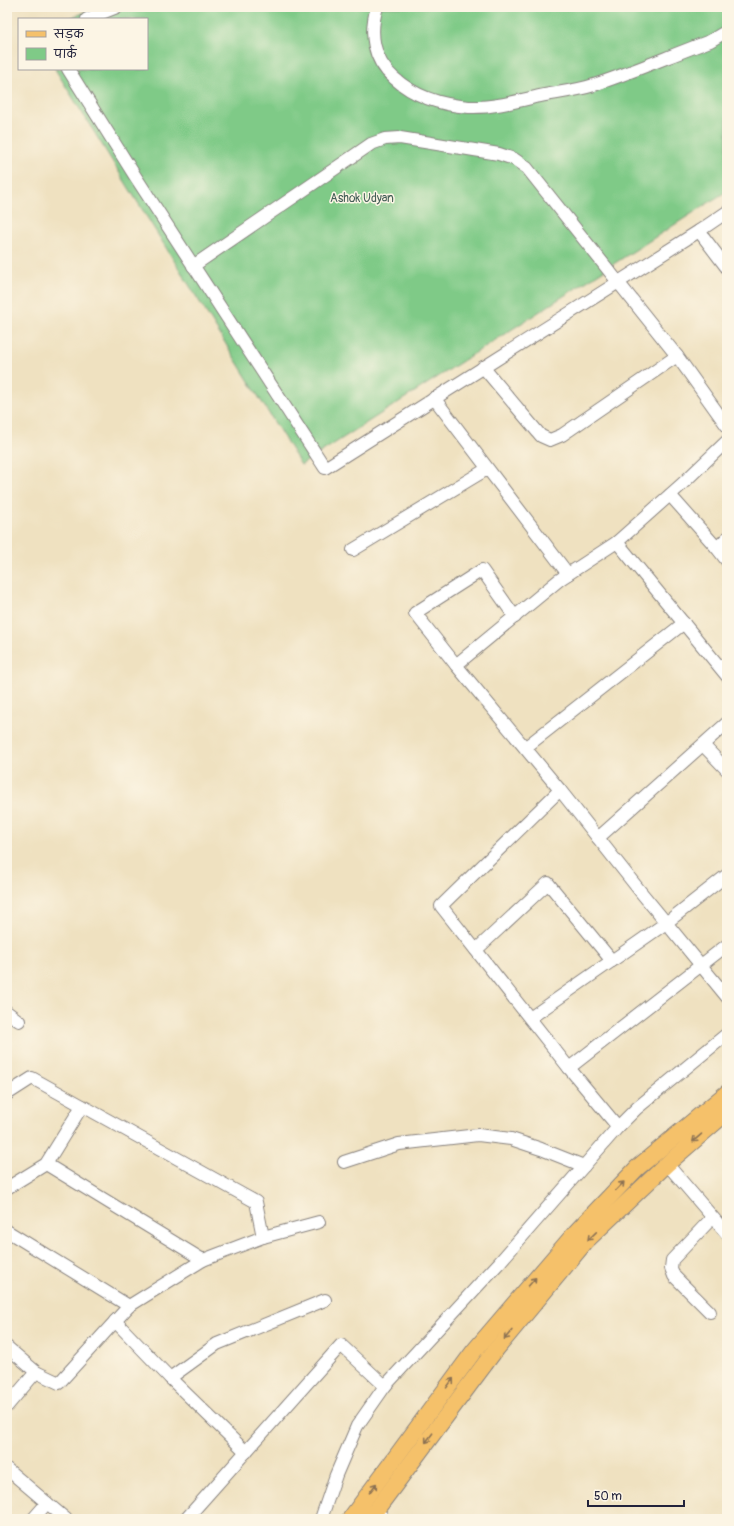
<svg xmlns="http://www.w3.org/2000/svg" width="734" height="1526" font-family="Pangolin,'Playpen Sans Deva',sans-serif">
	<style>
		.green { fill: #7fca87; stroke: #507661 }
		.lines { fill: none; stroke-linecap: round; stroke-linejoin: round }
		.minor-casing { stroke: #88827e; stroke-width: 14 }
		.major-casing { stroke: #88827e; stroke-width: 18 }
		.minor { stroke: #fff; stroke-width: 12 }
		.major { stroke: #f5c16b; stroke-width: 16 }
		.oneway { stroke: #8c7253 }
		.labels { text-anchor: middle; stroke-width: 3; stroke-linejoin: round; paint-order: stroke }
		.park-label { font-size: 12px; fill: #435d56; stroke: #fcf5e5 }
	</style>
	<rect width="100%" height="100%" fill="#fcf5e5"/>
	<filter id="ink" filterUnits="userSpaceOnUse"><feTurbulence type="fractalNoise" baseFrequency=".025" numOctaves="2"/><feDisplacementMap in="SourceGraphic" scale="8" xChannelSelector="R" yChannelSelector="G"/><feConvolveMatrix kernelMatrix="1 2 1 2 8 2 1 2 1" color-interpolation-filters="sRGB"/></filter>
	<filter id="wash" filterUnits="userSpaceOnUse"><feTurbulence type="fractalNoise" baseFrequency=".012" numOctaves="4" result="noise"/><feDisplacementMap in="SourceGraphic" scale="16" xChannelSelector="R" yChannelSelector="G"/><feGaussianBlur stdDeviation="0.9" result="paint"/><feColorMatrix in="noise" values="0 0 0 0 0 0 0 0 0 0 0 0 0 0 0 0 0 1.4 0 .05"/><feComposite in="paint" operator="in"/></filter>
	<g filter="url(#wash)">
		<rect width="100%" height="100%" fill="#efe1c0"/>
		<!-- green -->
		<path class="green" d="M98,7H727V191L301,465L55,69H147V19H68Z"/>
	</g>
	<g filter="url(#ink)">
		<g class="lines">
			<defs>
				<g id="minor">
					<path d="M377,7C369,33 373,60 394,78C415,97 442,105 469,107C491,108 514,102 535,97C554,93 575,91 594,85C633,72 672,55 710,41L727,31"/>
					<path d="M87,19L117,7"/>
					<path d="M68,69L135,176L325,468L699,231L727,268"/>
					<path d="M699,231L727,212"/>
					<path d="M193,266L371,144L385,139L400,138L499,154L514,159L527,168L677,356L727,426"/>
					<path d="M483,367L541,436L550,440L562,435L677,356"/>
					<path d="M434,398L568,574"/>
					<path d="M670,495L717,548L727,538"/>
					<path d="M617,542L681,485L727,441"/>
					<path d="M717,548L727,561"/>
					<path d="M353,550L487,469"/>
					<path d="M456,665L415,613L482,570L515,617"/>
					<path d="M703,745L727,770"/>
					<path d="M526,747L684,623"/>
					<path d="M560,790L640,891L727,997"/>
					<path d="M598,838L727,723"/>
					<path d="M476,950L548,883L612,961"/>
					<path d="M7,1012L19,1021"/>
					<path d="M530,1018L666,923L727,875"/>
					<path d="M569,1068L727,945"/>
					<path d="M7,1094L32,1078L256,1202L263,1237"/>
					<path d="M618,1127L569,1068L441,906L560,790L456,665L559,580L617,542L727,676"/>
					<path d="M344,1162L399,1144L478,1135L511,1139L541,1149L584,1166"/>
					<path d="M46,1164L203,1260"/>
					<path d="M667,1164L727,1234"/>
					<path d="M7,1188L46,1164L82,1106"/>
					<path d="M7,1231L129,1306"/>
					<path d="M710,1312L674,1276L671,1268L672,1260L712,1218"/>
					<path d="M115,1321L170,1378L246,1452"/>
					<path d="M7,1347L36,1372L7,1406"/>
					<path d="M36,1372L59,1383L129,1306L203,1260L263,1237L319,1222"/>
					<path d="M170,1378L217,1344L325,1300"/>
					<path d="M7,1469L66,1519"/>
					<path d="M376,1510L384,1519"/>
					<path d="M33,1519L47,1503"/>
					<path d="M186,1519L341,1345L385,1386"/>
					<path d="M321,1519L336,1475L357,1426L385,1386L499,1263L618,1127L637,1108L727,1034"/>
				</g>
				<g id="major">
					<path d="M350,1519L474,1351L576,1232L637,1168L727,1093"/>
					<path d="M366,1519L376,1510L493,1353L586,1241L667,1164L727,1112"/>
				</g>
			</defs>
			<!-- minor casing -->
			<use href="#minor" class="minor-casing"/>
			<!-- major casing -->
			<use href="#major" class="major-casing"/>
			<!-- minor -->
			<use href="#minor" class="minor"/>
			<!-- major -->
			<use href="#major" class="major"/>
		</g>
		<!-- one-way arrows -->
		<defs><path id="oneway-shaft" d="M-6 0H5M1.5-3L5.5 0L1.5 3" fill="none" stroke-width="1.6" stroke-linecap="round" stroke-linejoin="round"/></defs>
		<g class="oneway">
			<use href="#oneway-shaft" transform="translate(697 1138) rotate(139)"/>
			<use href="#oneway-shaft" transform="translate(620 1186) rotate(-46)"/>
			<use href="#oneway-shaft" transform="translate(592 1236) rotate(136)"/>
			<use href="#oneway-shaft" transform="translate(532 1282) rotate(-49)"/>
			<use href="#oneway-shaft" transform="translate(508 1335) rotate(130)"/>
			<use href="#oneway-shaft" transform="translate(450 1383) rotate(-54)"/>
			<use href="#oneway-shaft" transform="translate(429 1438) rotate(127)"/>
			<use href="#oneway-shaft" transform="translate(373 1488) rotate(-53)"/>
		</g>
	</g>
	<g class="labels">
		<!-- park labels -->
		<g class="park-label">
			<text x="362" y="202">Ashok Udyan</text>
		</g>
	</g>
	<!-- margin -->
	<rect width="734" height="1526" fill="none" stroke="#fcf5e5" stroke-width="24"/>
	<!-- legend -->
	<rect x="18" y="18" width="130" height="52" fill="#fcf5e5" stroke="#a5a1a1"/>
	<rect x="26" y="31" width="20" height="6" fill="#f5c16b" stroke="#a5a1a1"/>
	<text x="54" y="38" font-size="12" fill="#22223b">सड़क</text>
	<rect x="26" y="48" width="20" height="12" fill="#7fca87" stroke="#a5a1a1"/>
	<text x="54" y="58" font-size="12" fill="#22223b">पार्क</text>
	<!-- scale -->
	<path d="M588 1500v6h96v-6" fill="none" stroke="#22223b" stroke-width="2"/>
	<text x="594" y="1500" font-size="12" fill="#22223b" stroke="#fcf5e5" stroke-width="3" paint-order="stroke">50 m</text>
</svg>
